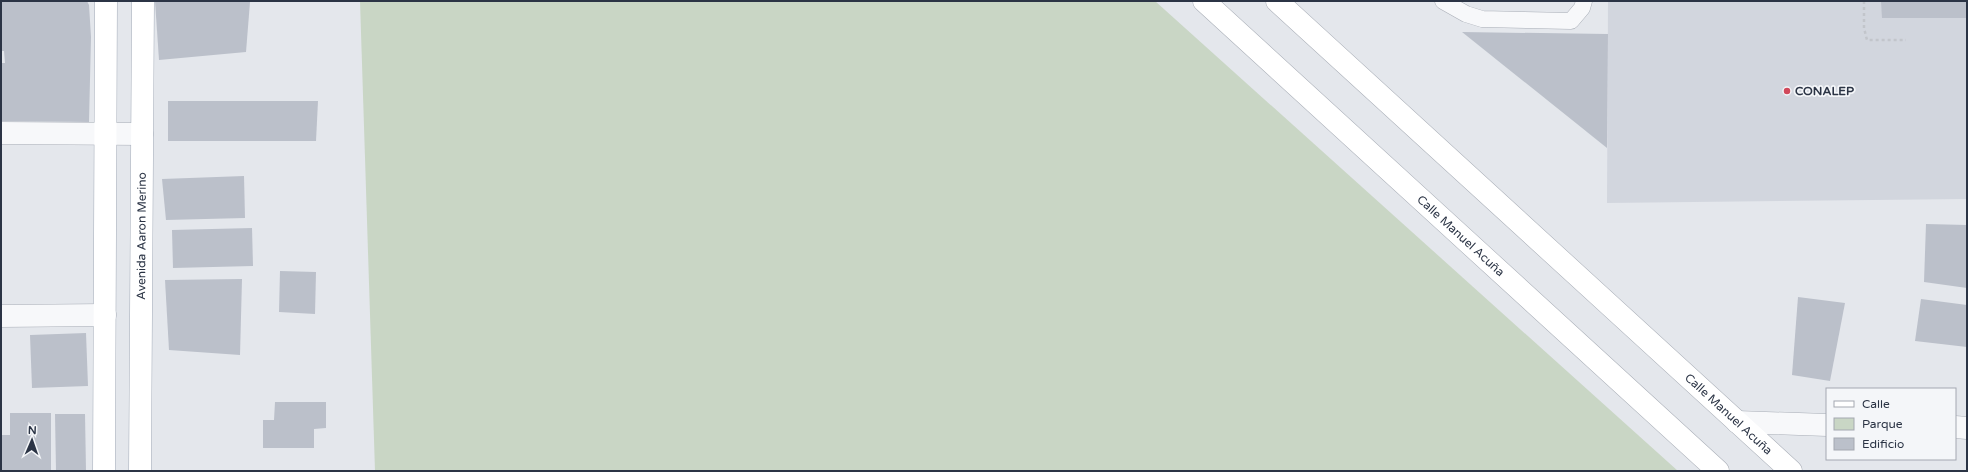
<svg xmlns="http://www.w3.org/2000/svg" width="1968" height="472" font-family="'Varela Round',sans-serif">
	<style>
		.built { fill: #d2d6de }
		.green { fill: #c9d6c5 }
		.building { fill: #bbc0ca }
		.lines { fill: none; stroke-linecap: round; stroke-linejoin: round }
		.service-casing { stroke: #a9aeb7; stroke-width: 17 }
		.minor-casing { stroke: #a9aeb7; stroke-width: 23 }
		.secondary-casing { stroke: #a9aeb7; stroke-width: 23 }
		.primary-casing { stroke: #a3abb8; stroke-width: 23 }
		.path { stroke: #c2c5cb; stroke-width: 2.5; stroke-dasharray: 3 3; stroke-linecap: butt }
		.service { stroke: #f7f8fa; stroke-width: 16 }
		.minor { stroke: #f7f8fa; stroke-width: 22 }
		.secondary { stroke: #fff; stroke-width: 22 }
		.primary { stroke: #fff; stroke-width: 22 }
		.poi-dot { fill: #d1495b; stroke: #f4f6f9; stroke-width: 1.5 }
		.labels { text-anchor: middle; stroke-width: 3.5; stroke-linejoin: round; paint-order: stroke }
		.poi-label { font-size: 12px; font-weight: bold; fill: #2b3445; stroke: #f4f6f9; text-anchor: start }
		.street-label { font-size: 12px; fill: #2b3445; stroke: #f4f6f9 }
	</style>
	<rect width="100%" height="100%" fill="#e4e7ec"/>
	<!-- built -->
	<path class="built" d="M1608,1H1967V199L1607,203Z"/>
	<!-- green -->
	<path class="green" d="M360,1H1155L1678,471H375Z"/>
	<!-- building -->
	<g class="building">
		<path d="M1,1H87L89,5L91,37L89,122L1,121V63H5L4,51H1Z"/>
		<path d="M155,1L250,2L246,52L159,60Z"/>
		<path d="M1881,1H1967V18H1882Z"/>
		<path d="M1462,32L1608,34L1607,148Z"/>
		<path d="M168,101H318L316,141H168Z"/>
		<path d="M244,176L245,218L166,220L162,179Z"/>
		<path d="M1926,224L1967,225V288L1924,282Z"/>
		<path d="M252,228L253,266L173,268L172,230Z"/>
		<path d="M280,271L316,272L315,314L279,312Z"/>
		<path d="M242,279L240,355L169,350L165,280Z"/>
		<path d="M1798,297L1845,303L1830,381L1792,375Z"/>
		<path d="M1921,299L1967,305V347L1915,341Z"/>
		<path d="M86,333L88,386L32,388L30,335Z"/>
		<path d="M275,402H326V428L314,429V448H263V420H274Z"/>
		<path d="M10,413H51V471H1V435H10Z"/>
		<path d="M55,414H85L86,471H56Z"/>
	</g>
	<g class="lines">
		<defs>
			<path id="service" d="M1443,1L1466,14L1482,19L1571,21L1582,8L1584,1"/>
			<g id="minor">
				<path d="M1,133L142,134"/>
				<path d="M1,316L105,315"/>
				<path d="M1737,422L1827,425"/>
				<path d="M1955,427L1967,428"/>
			</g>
			<g id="secondary">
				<path id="s1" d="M1204,1L1718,471"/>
				<path id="s2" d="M1277,1L1791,471"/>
			</g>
			<g id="primary">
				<path d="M104,471L106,1"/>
				<path id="s3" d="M140,471L143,1"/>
			</g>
		</defs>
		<!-- service casing -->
		<use href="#service" class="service-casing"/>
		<!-- minor casing -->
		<use href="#minor" class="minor-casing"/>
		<!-- secondary casing -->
		<use href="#secondary" class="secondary-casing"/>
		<!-- primary casing -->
		<use href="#primary" class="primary-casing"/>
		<!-- path -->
		<path class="path" d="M1864,1V28L1867,40H1906"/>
		<!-- service -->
		<use href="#service" class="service"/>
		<!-- minor -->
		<use href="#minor" class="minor"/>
		<!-- secondary -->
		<use href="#secondary" class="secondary"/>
		<!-- primary -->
		<use href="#primary" class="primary"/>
	</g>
	<!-- markers -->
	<circle class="poi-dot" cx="1787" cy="91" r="4"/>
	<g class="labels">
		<!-- poi labels -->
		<g class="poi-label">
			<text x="1795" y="95">CONALEP</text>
		</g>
		<!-- street labels -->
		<g class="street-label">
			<text dy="4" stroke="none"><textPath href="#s3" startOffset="235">Avenida Aaron Merino</textPath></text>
			<text dy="4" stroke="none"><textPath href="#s1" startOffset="348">Calle Manuel Acuña</textPath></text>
			<text dy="4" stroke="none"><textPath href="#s2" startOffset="612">Calle Manuel Acuña</textPath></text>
		</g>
	</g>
	<!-- border -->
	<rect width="1968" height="472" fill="none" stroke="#2b3445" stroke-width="4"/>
	<!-- legend -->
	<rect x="1826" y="388" width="130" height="72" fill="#f4f6f9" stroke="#a4a8b1"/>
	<rect x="1834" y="401" width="20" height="6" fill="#ffffff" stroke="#a4a8b1"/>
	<text x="1862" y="408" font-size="12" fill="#2b3445">Calle</text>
	<rect x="1834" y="418" width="20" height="12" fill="#c9d6c5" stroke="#a4a8b1"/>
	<text x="1862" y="428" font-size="12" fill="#2b3445">Parque</text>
	<rect x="1834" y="438" width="20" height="12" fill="#bbc0ca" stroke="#a4a8b1"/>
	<text x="1862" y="448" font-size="12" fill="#2b3445">Edificio</text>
	<!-- north arrow -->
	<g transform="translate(32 440) rotate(2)" stroke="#f4f6f9" stroke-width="3" paint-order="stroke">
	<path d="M0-3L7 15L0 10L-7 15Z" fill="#2b3445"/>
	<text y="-6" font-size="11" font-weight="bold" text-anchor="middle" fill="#2b3445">N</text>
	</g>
</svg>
